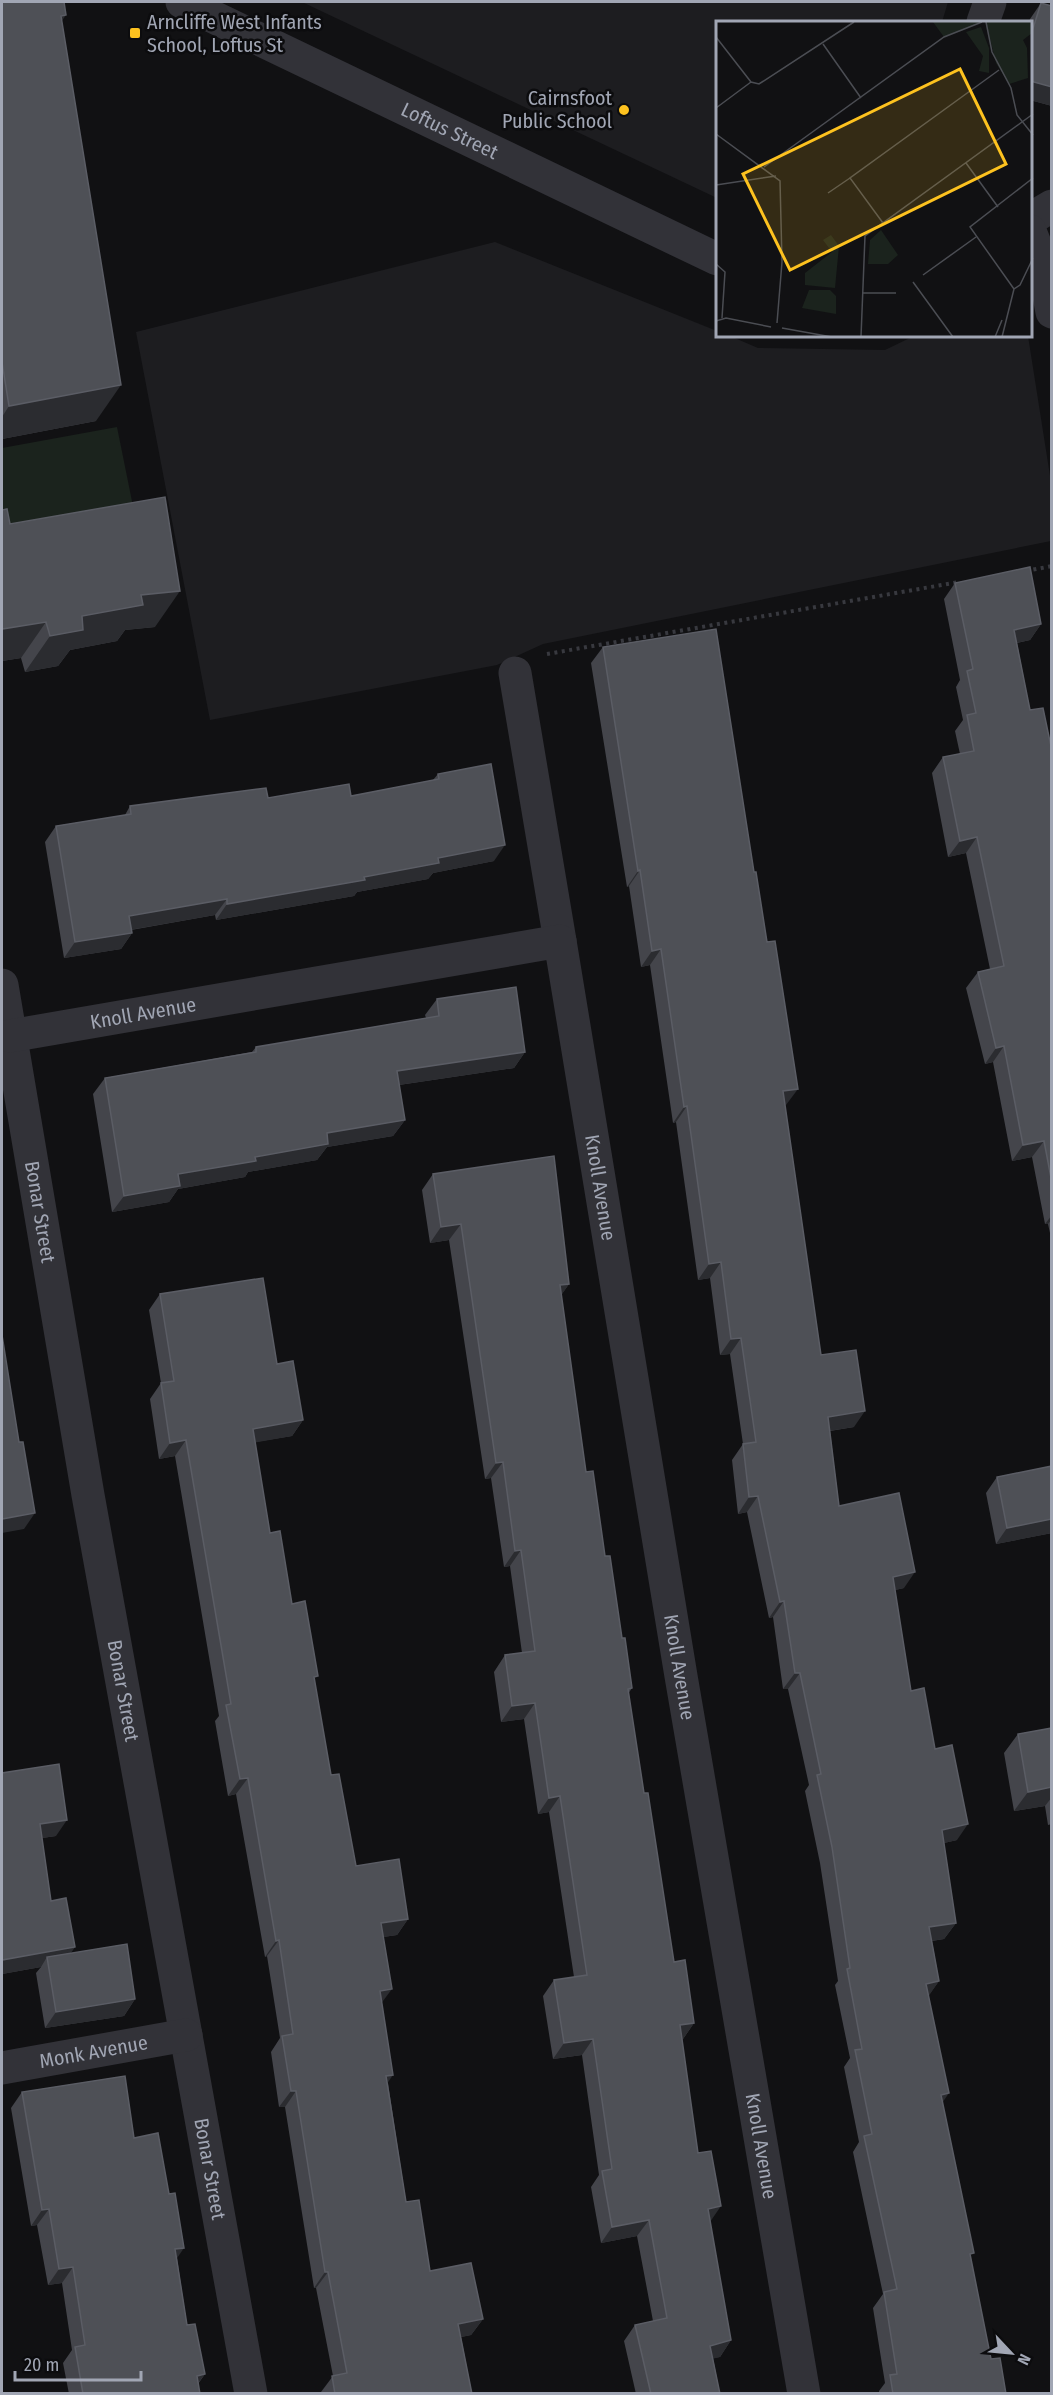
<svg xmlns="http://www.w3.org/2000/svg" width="1053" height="2395" font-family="'Fira Sans Condensed',sans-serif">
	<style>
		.built { fill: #1d1d20 }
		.green { fill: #1b231d }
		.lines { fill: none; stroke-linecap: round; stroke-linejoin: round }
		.path { stroke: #38393f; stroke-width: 4; stroke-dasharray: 3 4.5; stroke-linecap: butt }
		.street { stroke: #323238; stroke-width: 33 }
		.wall { fill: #44454b }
		.shaded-wall { fill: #2b2c30 }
		.building { fill: #4e5056; stroke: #5b5d65; stroke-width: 1.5 }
		.poi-dot { fill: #fdc21f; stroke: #0c0c0e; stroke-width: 2 }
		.labels { text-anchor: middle; stroke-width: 5; stroke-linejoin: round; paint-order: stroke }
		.poi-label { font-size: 20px; fill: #a1a6b4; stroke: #0c0c0e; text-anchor: start }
		.street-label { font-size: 20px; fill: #a1a6b4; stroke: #0c0c0e }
		.inset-road { fill: none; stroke: #4b4d53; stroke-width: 1.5 }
		.view { fill: #fdc21f; fill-opacity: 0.15; stroke: #fdc21f; stroke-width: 3 }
		.inset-edge { fill: none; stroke: #a1a6b4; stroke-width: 3 }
	</style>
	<rect width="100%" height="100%" fill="#111113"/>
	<!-- built -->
	<g class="built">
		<path d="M302,2H948L942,22H717V198Z"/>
		<path d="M495,242L717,331V336H730L758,348L885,350L914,336H1028L1051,482V541L543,644L497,665L210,720L136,332Z"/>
	</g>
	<!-- green -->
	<path class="green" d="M117,427L136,521L2,543V448Z"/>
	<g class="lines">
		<!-- path -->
		<g class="path">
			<path d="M1026,571L1052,566"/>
			<path d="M547,654L959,582"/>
		</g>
		<!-- street -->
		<g class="street">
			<path id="s1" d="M182,2L717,259"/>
			<path d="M983,22L990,2"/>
			<path d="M1030,219L1052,206"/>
			<path d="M1030,231L1043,264L1052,312"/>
			<path d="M515,673L560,941"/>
			<path id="s2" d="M2,985L88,1495L251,2394"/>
			<path id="s3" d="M10,1036L560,941L681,1676L804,2394"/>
			<path id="s4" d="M2,2068L186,2035"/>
		</g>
	</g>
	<!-- wall -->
	<g class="wall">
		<path d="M2,2L62,22L96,421L2,439Z"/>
		<path d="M1041,3L1052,6V106L1030,100V22H1029L1030,19Z"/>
		<path d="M2,510L10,524L155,627L125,630L117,641L70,650L58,666L25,672L21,658L2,661Z"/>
		<path d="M955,583L1041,624L1030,640L1017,643L1030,710L1052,751V1242L1048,1224H1045L1032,1157L1012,1161L993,1062L985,1064L966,988L978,972L990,969L966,853L948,857L932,773L943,757L960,754L955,731L963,720L956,687L960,680L944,599Z"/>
		<path d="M603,647L786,1105H785L821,1355L854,1427L830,1431L839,1506L904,1588L895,1590L911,1691L935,1749L957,1840L944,1843L956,1923L944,1939L932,1941L939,1981L928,1996L942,2103L970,2258L991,2359L1006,2394H879V2391L885,2383L873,2308L883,2294L853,2152L859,2142L844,2067L850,2058L835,1985L838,1981L820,1863L805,1791L809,1785L788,1689H783L773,1617L769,1618L747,1512L738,1514L732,1460L743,1444L730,1354L720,1355L710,1278L698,1280L676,1122L673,1123L650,965L641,967L629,886L627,887L591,663Z"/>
		<path d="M438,774L494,861L433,873L428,879L357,892L354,896L216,920L215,915L131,930L132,933L121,949L64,958L45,842L56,826L125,815L130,806L268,798L351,796L433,780Z"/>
		<path d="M437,999L525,1052L514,1068L399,1085L405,1120L393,1136L327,1147L317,1160L248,1172L245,1177L178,1189L169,1202L112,1212L93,1094L105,1078L252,1052L256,1047L426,1018L425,1015Z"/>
		<path d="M433,1174L569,1284L561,1295L586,1472L605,1556L632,1688L628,1694L644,1793L674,1962L694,2023L683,2039L682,2040L698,2153L731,2340L720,2357L713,2358L720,2394H636L624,2341L635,2325L653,2321L637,2236L601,2243L591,2187L599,2175L582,2055L553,2059L543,1996L554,1980L574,1977L549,1812L538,1814L524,1719L501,1722L494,1672L505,1655L522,1653L510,1566L504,1567L491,1478L485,1479L449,1240L430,1243L422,1190Z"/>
		<path d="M160,1294L277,1364L303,1420L292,1436L255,1442L270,1533L292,1604L314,1681L331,1775L356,1866L408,1919L397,1935L383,1937L382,2003L388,2083L406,2202L430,2271L483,2319L471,2335L461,2337L472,2394H321V2392L333,2376L316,2288H314L285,2107H279L271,2052L280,2038L267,1956L265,1957L236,1794L228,1796L215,1721L219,1716L175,1456L159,1459L150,1399L161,1383L149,1310Z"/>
		<path d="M1052,1466V1533L996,1544L986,1493L997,1477Z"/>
		<path d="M1052,1728V1824L1048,1825L1045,1806L1014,1811L1004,1753L1018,1734Z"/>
		<path d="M2,1773L56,1836L42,1838L51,1901L75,1947L70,1953L135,1999L124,2016L45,2028L36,1973L41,1967L2,1974Z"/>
		<path d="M22,2092L134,2138L177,2258L187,2325L205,2374L198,2384L200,2394H69L63,2363L72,2350L62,2283L48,2285L37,2225L31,2226L11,2108Z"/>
	</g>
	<!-- shaded-wall -->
	<g class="shaded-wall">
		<path d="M66,15L41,51L61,16Z"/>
		<path d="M1030,81L1052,87V106L1030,100Z"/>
		<path d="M121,385L96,421L2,439V417L9,406Z"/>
		<path d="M180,591L155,627L125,630L117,641L70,650L58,666L25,672L50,636L82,616L141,595Z"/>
		<path d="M46,622L21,658L2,661V629Z"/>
		<path d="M1041,624L1030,640L1003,646L1014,630Z"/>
		<path d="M977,837L966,853L948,857L960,841Z"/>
		<path d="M505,845L494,861L433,873L428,879L357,892L354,896L216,920L227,904L364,877L438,858Z"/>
		<path d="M640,870L629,886L627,887L638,871Z"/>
		<path d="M227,899L215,915L118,932L129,916Z"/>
		<path d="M132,933L121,949L64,958L75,942Z"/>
		<path d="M661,949L650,965L641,967L652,951Z"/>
		<path d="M1004,1046L993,1062L985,1064L996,1048Z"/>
		<path d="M525,1052L514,1068L385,1087L397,1071Z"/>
		<path d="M798,1089L786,1105L772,1107L783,1091Z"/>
		<path d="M687,1106L676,1122L673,1123L684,1107Z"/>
		<path d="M405,1120L393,1136L327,1147L317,1160L248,1172L245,1177L178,1189L169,1202L112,1212L124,1196L178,1174L255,1157L327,1133Z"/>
		<path d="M1044,1141L1032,1157L1012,1161L1023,1145Z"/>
		<path d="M1052,1215V1219L1048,1224H1045Z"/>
		<path d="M461,1224L449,1240L430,1243L441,1227Z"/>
		<path d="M721,1262L710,1278L698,1280L709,1264Z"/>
		<path d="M569,1284L558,1300L560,1285Z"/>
		<path d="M741,1338L730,1354L720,1355L731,1339Z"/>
		<path d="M865,1411L854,1427L816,1433L828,1417Z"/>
		<path d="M303,1420L292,1436L242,1445L253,1429Z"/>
		<path d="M186,1440L175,1456L159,1459L170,1443Z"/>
		<path d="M503,1462L491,1478L485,1479L496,1463Z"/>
		<path d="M758,1496L747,1512L738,1514L749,1497Z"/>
		<path d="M35,1513L24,1529L2,1533V1519Z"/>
		<path d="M1052,1519V1533L996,1544L1007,1528Z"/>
		<path d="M521,1550L510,1566L504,1567L515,1551Z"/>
		<path d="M915,1572L904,1588L882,1593L893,1577Z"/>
		<path d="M784,1601L773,1617L769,1618L780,1602Z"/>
		<path d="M795,1673H800L788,1689H783Z"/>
		<path d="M535,1703L524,1719L501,1722L512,1706Z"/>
		<path d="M248,1778L236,1794L228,1796L240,1779Z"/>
		<path d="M1052,1787V1797L1045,1806L1014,1811L1028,1792Z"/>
		<path d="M560,1796L549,1812L538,1814L549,1798Z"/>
		<path d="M67,1820L56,1836L29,1840L40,1824Z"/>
		<path d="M968,1824L957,1840L931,1846L942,1830Z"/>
		<path d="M408,1919L397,1935L370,1939L381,1923Z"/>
		<path d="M956,1923L944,1939L918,1943L929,1927Z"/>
		<path d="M279,1940L267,1956L265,1957L276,1941Z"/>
		<path d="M75,1947L64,1963L47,1957L41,1967L2,1974V1960Z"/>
		<path d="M939,1981L928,1997L926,1984Z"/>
		<path d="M392,1989L380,2005V1991Z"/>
		<path d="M135,1999L124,2016L45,2028L56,2012Z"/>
		<path d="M694,2023L683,2039L669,2042L680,2025Z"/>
		<path d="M593,2039L582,2055L553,2059L564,2043Z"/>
		<path d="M393,2075L382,2091L386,2076Z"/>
		<path d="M291,2091H296L285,2107H279Z"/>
		<path d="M949,2093L938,2109L941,2095Z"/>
		<path d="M721,2206L710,2222L708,2209Z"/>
		<path d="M49,2209L37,2225L31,2226L42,2210Z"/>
		<path d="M649,2220L637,2236L601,2243L612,2227Z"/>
		<path d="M184,2248L173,2264L175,2249Z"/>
		<path d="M73,2267L62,2283L48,2285L59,2269Z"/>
		<path d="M325,2272H328L316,2288H314Z"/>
		<path d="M483,2319L471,2335L447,2340L458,2324Z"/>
		<path d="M731,2340L720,2357L699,2362L710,2346Z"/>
		<path d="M205,2374L193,2390L197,2376Z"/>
	</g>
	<!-- building -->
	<g class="building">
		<path d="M2,2H64L66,15L61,16L121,385L9,406L2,362Z"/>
		<path d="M1041,3L1052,6V87L1030,81V38Z"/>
		<path d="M165,497L180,591L141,595L143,605L82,616L83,630L50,636L46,622L2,629V510L7,509L10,524Z"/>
		<path d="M1030,567L1041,624L1014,630L1030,710L1043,708L1052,751V1183L1044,1141L1023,1145L1004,1046L996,1048L978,972L1004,966L977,837L960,841L943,757L974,751L967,715L976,713L967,671L973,669L955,583Z"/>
		<path d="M716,629L754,872H756L767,942L775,941L798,1089L783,1091L821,1355L856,1350L865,1411L828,1417L839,1506L899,1493L915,1572L893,1577L911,1691L924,1688L935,1749L952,1745L968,1824L942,1830L956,1923L929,1927L939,1981L926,1984L949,2093L941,2095L974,2253L970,2254L991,2359L1000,2358L1006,2394H893L890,2375L897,2374L884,2292L897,2289L864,2136L872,2134L855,2050L862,2049L847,1969L850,1968L832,1847L817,1775L821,1774L800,1673H795L784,1601L780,1602L758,1496L749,1497L743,1444L756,1442L741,1338L731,1339L721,1262L709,1264L687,1106L684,1107L661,949L652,951L640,870L638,871L603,647Z"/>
		<path d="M491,764L505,845L438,858L439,863L364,877L365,880L227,904V899L129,916L132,933L75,942L56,826L131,814L130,806L266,788L268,798L349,784L351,796L439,779L438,774Z"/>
		<path d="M516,987L525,1052L397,1071L405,1120L327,1133L328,1144L255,1157L256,1161L178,1174L180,1186L124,1196L105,1078L256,1052V1047L439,1016L437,999Z"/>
		<path d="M554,1156L569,1284L560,1285L586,1472L593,1471L605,1556H610L622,1638H625L632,1688L628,1689L644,1793H648L674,1962L685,1960L694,2023L680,2025L698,2153L711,2151L721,2206L708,2209L731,2340L710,2346L720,2394H651L635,2325L667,2318L649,2220L612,2227L602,2171L612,2169L593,2039L564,2043L554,1980L587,1975L560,1796L549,1798L535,1703L512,1706L505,1655L535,1651L521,1550L515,1551L503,1462L496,1463L461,1224L441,1227L433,1174Z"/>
		<path d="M263,1278L277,1364L293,1361L303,1420L253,1429L270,1533L280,1531L292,1604L305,1601L318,1676L314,1677L331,1775L339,1774L356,1866L399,1859L408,1919L381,1923L392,1989L380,1991L393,2075L386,2076L406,2202L419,2200L430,2271L471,2263L483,2319L458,2324L472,2394H335L332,2376L347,2373L328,2272H325L296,2091H291L282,2036L293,2034L279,1940L276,1941L248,1778L240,1779L226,1705L231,1704L186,1440L170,1443L161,1383L174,1381L160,1294Z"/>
		<path d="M2,1335L19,1442H23L35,1513L2,1519Z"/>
		<path d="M1052,1466V1519L1007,1528L997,1477Z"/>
		<path d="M1052,1728V1787L1028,1792L1018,1734Z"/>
		<path d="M59,1764L67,1820L40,1824L51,1901L66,1898L75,1947L2,1960V1773Z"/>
		<path d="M127,1944L135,1999L56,2012L47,1957Z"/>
		<path d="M125,2076L134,2138L158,2133L169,2194L175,2193L184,2248L175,2249L187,2325L195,2324L205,2374L197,2376L200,2394H83L75,2347L85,2345L73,2267L59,2269L49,2209L42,2210L22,2092Z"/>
	</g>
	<!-- markers -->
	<g class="poi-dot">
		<rect x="129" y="27" width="12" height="12" rx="3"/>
		<circle cx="624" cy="110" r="6"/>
	</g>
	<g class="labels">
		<!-- poi labels -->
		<g class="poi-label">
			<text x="147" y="29">Arncliffe West Infants<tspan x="147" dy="23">School, Loftus St</tspan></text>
			<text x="612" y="105" text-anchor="end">Cairnsfoot<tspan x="612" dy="23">Public School</tspan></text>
		</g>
		<!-- street labels -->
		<g class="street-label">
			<text dy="7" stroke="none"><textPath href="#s1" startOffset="297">Loftus Street</textPath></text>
			<text dy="7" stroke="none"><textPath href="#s3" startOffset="135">Knoll Avenue</textPath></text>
			<text dy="7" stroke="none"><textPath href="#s3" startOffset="808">Knoll Avenue</textPath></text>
			<text dy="7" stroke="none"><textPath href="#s2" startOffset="230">Bonar Street</textPath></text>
			<text dy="7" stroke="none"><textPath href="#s3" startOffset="1294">Knoll Avenue</textPath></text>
			<text dy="7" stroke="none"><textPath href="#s2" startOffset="716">Bonar Street</textPath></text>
			<text dy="7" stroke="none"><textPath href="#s4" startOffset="93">Monk Avenue</textPath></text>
			<text dy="7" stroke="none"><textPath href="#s3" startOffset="1780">Knoll Avenue</textPath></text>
			<text dy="7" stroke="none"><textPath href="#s2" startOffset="1202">Bonar Street</textPath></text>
		</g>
	</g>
	<!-- overview -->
	<g transform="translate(716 21)">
		<rect width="316" height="316" fill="#111113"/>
		<path d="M217,1H266L228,16ZM270,1H316V12L307,19L311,27L312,57L293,63L280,42ZM265,6L273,27V52L263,50L267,35L250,11ZM165,209L182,234L172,243H152L154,219ZM115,214L123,225L119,267L89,264V252L116,231L107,219ZM93,269H114L120,275V293L86,287Z" fill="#1b231d"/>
		<path class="inset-road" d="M270,1L276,31L295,67L301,94L317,114M0,16L35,61L43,63L138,1M107,23L145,77M0,87L35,61M0,113L64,160L66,241L61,302M250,142L282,186M48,146L228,16L266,1M0,164L60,155M112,172L134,157M167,202L134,157L283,49M0,243L9,251L6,297M207,254L260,216M197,261L237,316M298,268L254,206L317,157M146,272H180M0,300L10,297L55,306M66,307L116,316M145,316L149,215L317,93M279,316L286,299M286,316L298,268L304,264L317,237"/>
		<path class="view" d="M244,48L290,143L74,249L27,153Z"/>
		<rect width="316" height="316" class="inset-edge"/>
	</g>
	<!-- border -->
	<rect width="1053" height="2395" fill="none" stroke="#a1a6b4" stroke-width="6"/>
	<!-- north arrow -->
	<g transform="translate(1011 2353) rotate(116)" stroke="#0c0c0e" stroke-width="4.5" paint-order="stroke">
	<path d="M0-4.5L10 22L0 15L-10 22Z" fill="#a1a6b4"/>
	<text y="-9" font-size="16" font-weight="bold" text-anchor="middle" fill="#a1a6b4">N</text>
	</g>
	<!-- scale -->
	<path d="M15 2371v9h126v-9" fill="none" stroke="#a1a6b4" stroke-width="3"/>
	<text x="24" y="2371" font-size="18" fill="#a1a6b4" stroke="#0c0c0e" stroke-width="4.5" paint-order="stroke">20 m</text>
</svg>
